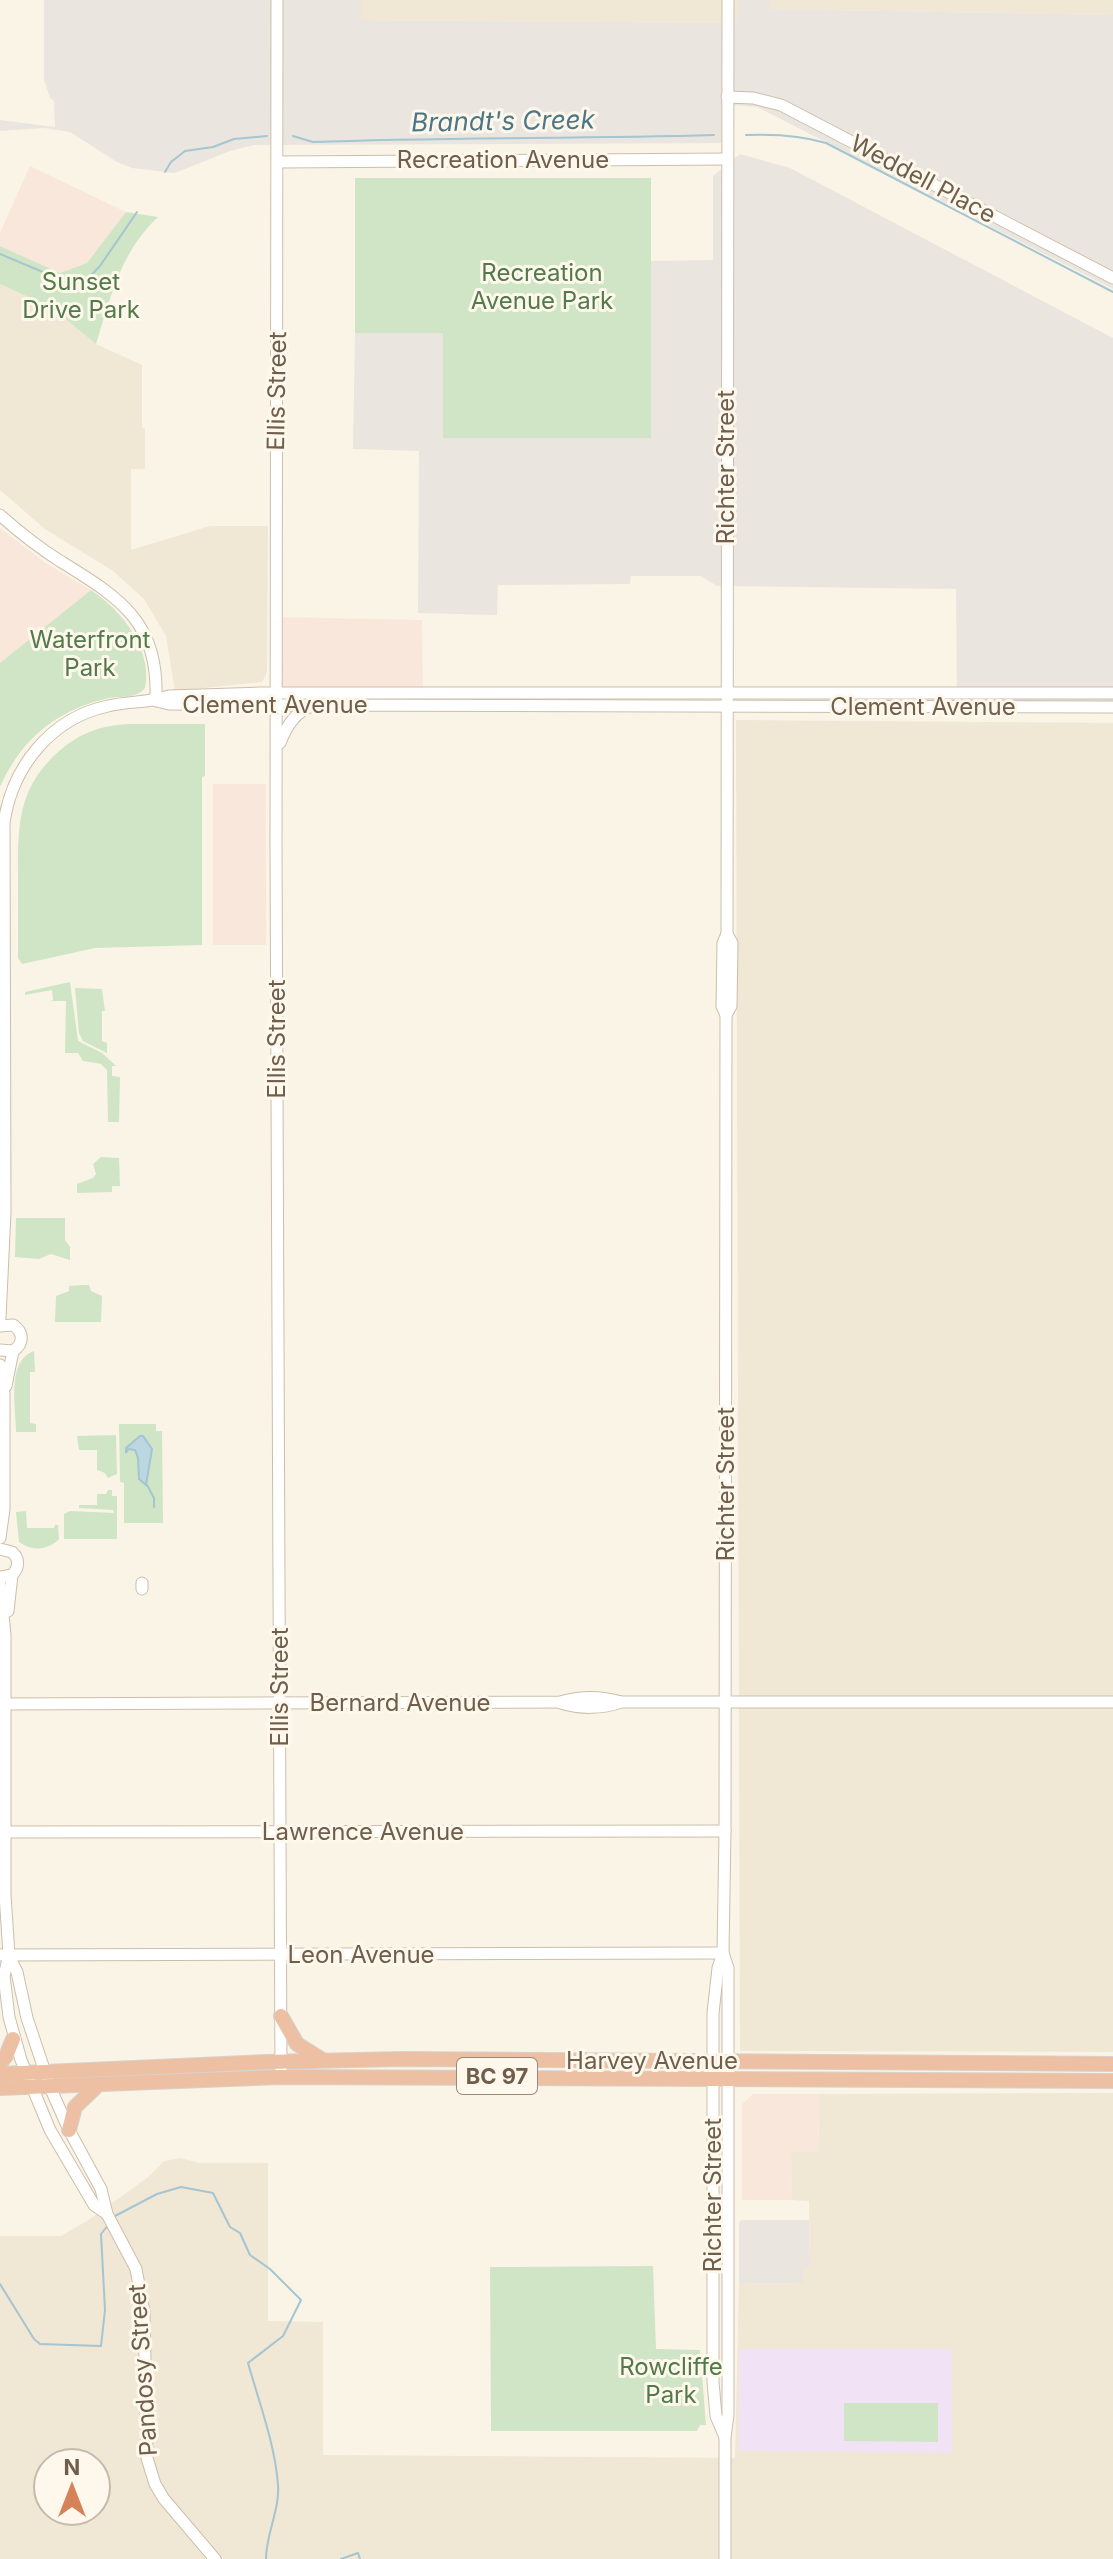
<svg xmlns="http://www.w3.org/2000/svg" width="1113" height="2559" font-family="Inter,sans-serif">
	<style>
		.residential { fill: #f0e7d5; fill-rule: evenodd }
		.commercial { fill: #f9e7db }
		.industrial { fill: #eae6df }
		.education { fill: #f1e2f6 }
		.green { fill: #cfe5c6 }
		.water { fill: #bcd7e1; stroke: #a4c5d1; stroke-width: 2 }
		.lines { fill: none; stroke-linecap: round; stroke-linejoin: round }
		.stream { stroke: #a4c5d1; stroke-width: 2 }
		.secondary-casing { stroke: #ccbeab; stroke-width: 13 }
		.highway-casing { stroke: #d7d2cd; stroke-width: 16 }
		.secondary { stroke: #fff; stroke-width: 11 }
		.highway { stroke: #edbfa3; stroke-width: 14 }
		.labels { text-anchor: middle; stroke-width: 6; stroke-linejoin: round; paint-order: stroke }
		.shield { fill: #fdf8eb; stroke: #9a8c7c; stroke-width: 2 }
		.shield-label { font-size: 22px; font-weight: bold; fill: #705e4d }
		.street-label { font-size: 24px; fill: #705e4d; stroke: #fdf8eb }
		.park-label { font-size: 24px; fill: #537a4a; stroke: #fdf8eb }
		.water-label { font-size: 26px; font-style: italic; fill: #4d7787; stroke: #fdf8eb }
	</style>
	<rect width="100%" height="100%" fill="#faf4e6"/>
	<!-- residential -->
	<g class="residential">
		<path d="M361,0H738V23L361,20Z"/>
		<path d="M770,0H1113V15L770,9Z"/>
		<path d="M0,284L52,308L96,344L142,365V428L145,429V469H131V550L210,526H268L267,672L262,682L175,691L166,636L144,599L113,571L45,529L0,490Z"/>
		<path d="M736,720L1113,723V2052L740,2051Z"/>
		<path d="M1113,2093V2559H0V2236H61L87,2221L147,2178L164,2161L181,2158L199,2163H268V2321L323,2322V2455L735,2458L739,2284L803,2283V2267L810,2266L809,2201L792,2200L791,2152L819,2151L818,2094ZM48,2463H96V2511H48Z"/>
	</g>
	<!-- commercial -->
	<g class="commercial">
		<path d="M30,166L126,212L87,263L60,273L0,246V233Z"/>
		<path d="M0,528L44,562L91,590L0,663Z"/>
		<path d="M276,617L422,620L423,706L278,705Z"/>
		<rect x="213" y="784" width="53" height="161"/>
		<path d="M753,2094H818L819,2152H791L792,2200H742V2104Z"/>
	</g>
	<!-- industrial -->
	<g class="industrial">
		<path d="M44,0H361V20L738,23V0H770V9L1113,15V289L757,107L731,105L732,143L254,145L230,151L175,173L132,168L117,162L70,132L44,128L0,131V120L55,127L54,101L50,98L44,80Z"/>
		<path d="M740,154L790,168L1113,338V702L957,701L956,589L717,586L701,576H631L630,584L498,585L497,615L418,613L419,451L353,449L355,333H443V437L650,438L651,261L713,260V176Z"/>
		<path d="M741,2220H809L810,2267H803V2283L739,2284V2223Z"/>
	</g>
	<!-- education -->
	<path class="education" d="M739,2349H952V2453L739,2451Z"/>
	<!-- green -->
	<g class="green">
		<path d="M355,178H651V438H443V333H355Z"/>
		<path d="M126,212L158,217C120,253 111,296 96,344L52,308L0,284V246L60,273L87,263Z"/>
		<path d="M91,590C121,610 153,649 145,688C135,700 119,695 105,699C55,711 20,741 0,787V663Z"/>
		<path d="M130,724H205V776L202,777V945L95,948L22,964L18,958C18,931 18,904 18,878C18,826 17,790 57,753C79,733 101,725 130,724Z"/>
		<path d="M70,982L78,1041L102,1053L116,1066H112V1076L120,1077L119,1122H108L107,1070L101,1064L83,1061L78,1053H65L66,1001H50L53,1000L52,990L25,995V992Z"/>
		<path d="M75,988L102,989L105,1011H102V1041L107,1043V1053L83,1041L79,1033Z"/>
		<path d="M101,1157L119,1158L120,1186H112V1192L77,1193V1184L93,1178L96,1174L93,1164Z"/>
		<path d="M16,1218H65V1240L70,1247V1260L51,1254L39,1259L15,1257Z"/>
		<path d="M84,1285H89L91,1291L102,1296L101,1322H55L56,1296L69,1291V1286Z"/>
		<path d="M34,1351L35,1372H30V1423L36,1424V1432H16C16,1407 6,1361 34,1351Z"/>
		<path d="M119,1424H156V1431H162L163,1523H124V1483L120,1482Z"/>
		<path d="M116,1435L117,1474L108,1478L105,1473L97,1470V1450H79L77,1436Z"/>
		<path d="M108,1490H112V1496H117V1539H64V1514L70,1511L114,1513L113,1510L79,1508V1505H97V1494H106Z"/>
		<path d="M26,1511L27,1528H54L55,1525H58L59,1539C48,1550 33,1552 19,1542L16,1512Z"/>
		<path d="M653,2266L656,2349L700,2350L706,2425H700L697,2431H491L490,2267Z"/>
		<path d="M844,2403H938V2442L844,2441Z"/>
	</g>
	<!-- water -->
	<path class="water" d="M140,1436H143L152,1449L146,1485L139,1479L138,1458L135,1450L128,1449L126,1453V1448Z"/>
	<g class="lines">
		<!-- stream -->
		<g class="stream">
			<path d="M746,135C774,134 800,135 826,143L1113,292"/>
			<path d="M293,136L313,142C447,137 580,139 714,135"/>
			<path d="M165,172L171,162L185,151L213,147L234,139L267,136"/>
			<path d="M0,254L69,283L85,282L100,266L137,212"/>
			<path d="M147,1485L154,1498V1507"/>
			<path d="M115,2216L157,2194L181,2187L213,2193L230,2227L240,2233L250,2255L270,2269L301,2300L283,2336L248,2363C259,2402 275,2444 278,2485C280,2509 266,2534 266,2559"/>
			<path d="M0,2284L34,2339L40,2344L101,2346L105,2310L101,2234L109,2224"/>
			<path d="M341,2559L358,2553L360,2559"/>
		</g>
		<defs>
			<g id="secondary">
				<path d="M277,0L276,844L281,2077"/>
				<path d="M727,97L753,98L781,105L1113,278"/>
				<path d="M278,162L727,159"/>
				<path d="M0,515C19,532 38,547 60,561C120,598 159,621 156,701"/>
				<path d="M157,701L169,704L266,705L1113,707"/>
				<path d="M280,743C286,727 296,711 312,706"/>
				<path d="M726,1015L731,1006L732,943L727,934"/>
				<path d="M0,1319L5,1212L4,823C12,767 51,718 108,706C128,701 149,703 169,696L260,693H1113"/>
				<path d="M0,1326L13,1325C24,1332 24,1344 13,1351L0,1350"/>
				<path d="M0,1365L4,1394V1509L0,1538"/>
				<path d="M6,1386L13,1351"/>
				<path d="M0,1549L12,1552C20,1559 19,1568 12,1575L0,1577"/>
				<path d="M0,1585L5,1635V1894L9,1955L4,1976L9,2017L21,2060L50,2130L94,2205L107,2214"/>
				<path d="M142,1589V1583"/>
				<path d="M8,1611L12,1575"/>
				<path d="M561,1703C580,1709 602,1709 621,1702"/>
				<path d="M0,1704L560,1702C580,1696 601,1696 621,1702H1113"/>
				<path d="M0,1832L725,1831"/>
				<path d="M723,1953L728,1968V2415L725,2437V2559"/>
				<path d="M0,1955L723,1953"/>
				<path d="M9,1956L17,1972L27,2018L50,2087L69,2130L101,2189L107,2214L136,2269L144,2312L147,2458L155,2484L164,2499L215,2559"/>
				<path d="M725,2437L716,2416L713,2382V2013L718,1968L723,1953L725,1831L726,1015L722,1006L723,943L727,934L728,0"/>
			</g>
			<g id="highway">
				<path d="M281,2016L297,2044L321,2059"/>
				<path d="M0,2063L6,2056L13,2039"/>
				<path d="M0,2074L265,2062L403,2059L1113,2064"/>
				<path d="M0,2088L281,2077L1113,2081"/>
				<path d="M69,2130L75,2107L98,2085"/>
			</g>
		</defs>
		<!-- secondary casing -->
		<use href="#secondary" class="secondary-casing"/>
		<!-- highway casing -->
		<use href="#highway" class="highway-casing"/>
		<!-- secondary -->
		<use href="#secondary" class="secondary"/>
		<!-- highway -->
		<use href="#highway" class="highway"/>
	</g>
	<g class="labels">
		<!-- shield labels -->
		<rect class="shield" x="457" y="2058" width="80" height="36" rx="6"/>
		<g class="shield-label">
			<text x="497" y="2084">BC 97</text>
		</g>
		<!-- street labels -->
		<g class="street-label">
			<text x="503" y="168">Recreation Avenue</text>
			<text transform="translate(923 179) rotate(28)" y="8">Weddell Place</text>
			<text transform="translate(277 391) rotate(-89)" y="8">Ellis Street</text>
			<text transform="translate(726 467) rotate(-90)" y="8">Richter Street</text>
			<text x="275" y="713">Clement Avenue</text>
			<text x="923" y="715">Clement Avenue</text>
			<text transform="translate(277 1039) rotate(-90)" y="8">Ellis Street</text>
			<text transform="translate(726 1484) rotate(-90)" y="8">Richter Street</text>
			<text transform="translate(280 1687) rotate(-90)" y="8">Ellis Street</text>
			<text x="400" y="1711">Bernard Avenue</text>
			<text x="363" y="1840">Lawrence Avenue</text>
			<text x="361" y="1963">Leon Avenue</text>
			<text x="652" y="2069">Harvey Avenue</text>
			<text transform="translate(713 2195) rotate(-90)" y="8">Richter Street</text>
			<text transform="translate(143 2370) rotate(-94)" y="8">Pandosy Street</text>
		</g>
		<!-- park labels -->
		<g class="park-label">
			<text x="542" y="281">Recreation<tspan x="542" dy="28">Avenue Park</tspan></text>
			<text x="81" y="290">Sunset<tspan x="81" dy="28">Drive Park</tspan></text>
			<text x="90" y="648">Waterfront<tspan x="90" dy="28">Park</tspan></text>
			<text x="671" y="2375">Rowcliffe<tspan x="671" dy="28">Park</tspan></text>
		</g>
		<!-- water labels -->
		<g class="water-label">
			<text transform="translate(503 121) rotate(-1)" y="9">Brandt's Creek</text>
		</g>
	</g>
	<!-- north arrow -->
	<g transform="translate(72 2487)"><circle r="38" fill="#fdf8eb" stroke="#c5baac" stroke-width="2"/>
	<path d="M0-6L14 30L0 20L-14 30Z" fill="#d68258"/>
	<text y="-12" font-size="22" font-weight="bold" text-anchor="middle" fill="#705e4d">N</text>
	</g>
</svg>
